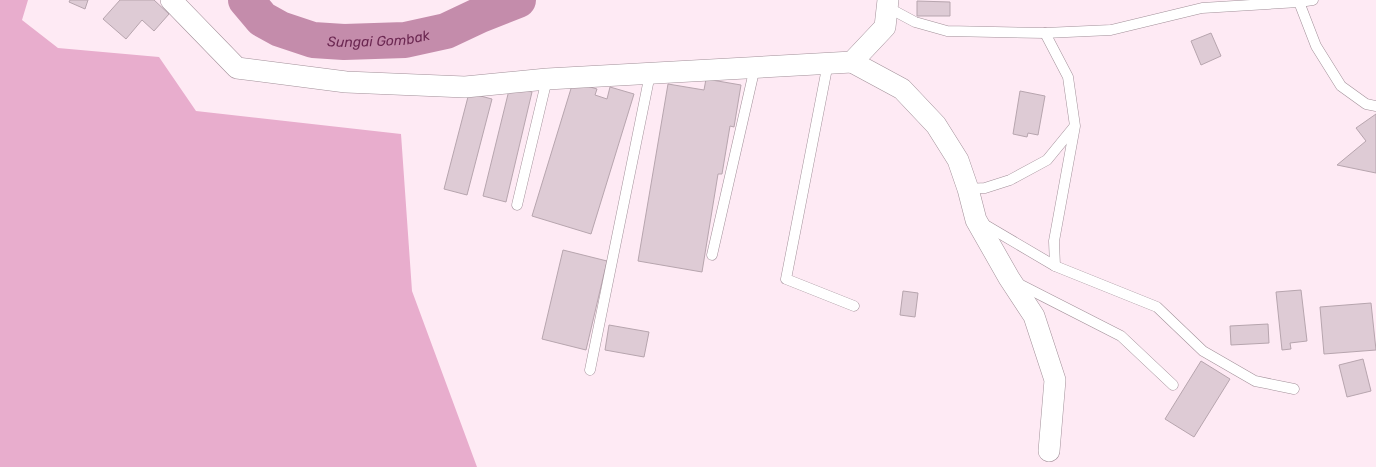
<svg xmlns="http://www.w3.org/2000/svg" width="1376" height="467" font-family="Rubik,sans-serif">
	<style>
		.forest { fill: #e8adcd }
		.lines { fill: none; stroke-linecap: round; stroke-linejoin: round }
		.river { stroke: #c48cab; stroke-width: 36 }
		.building { fill: #decbd5; stroke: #b7a5ae }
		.service-casing { stroke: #a29099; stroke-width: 11 }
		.minor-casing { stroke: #a29099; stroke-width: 22 }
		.service { stroke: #fff; stroke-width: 10 }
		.minor { stroke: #fff; stroke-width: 21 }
		.labels { text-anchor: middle; stroke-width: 4; stroke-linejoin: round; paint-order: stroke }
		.water-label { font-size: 14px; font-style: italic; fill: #6b2751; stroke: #fefefe }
	</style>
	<rect width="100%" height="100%" fill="#feeaf4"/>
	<!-- forest -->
	<path class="forest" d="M0,0H28L22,20L58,48L159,57L196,111L401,134L412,291L477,467H0Z"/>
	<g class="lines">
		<!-- river -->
		<path class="river" id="s1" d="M246,0L262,19L280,29L313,40L344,42L405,40L446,31L480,15L518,0"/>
	</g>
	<!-- building -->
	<g class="building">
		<path d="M70,0H88L85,9L69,2Z"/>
		<path d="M120,0H154L169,14L154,31L142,20L126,39L103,19Z"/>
		<path d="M917,1L950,2V16H917Z"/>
		<path d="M1211,33L1221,56L1201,65L1191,41Z"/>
		<path d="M706,79L741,85L734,127L730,126L722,174H718L702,272L638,261L668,84L704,90Z"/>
		<path d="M573,82L597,89L595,95L607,99L610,87L634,94L591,234L532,216Z"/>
		<path d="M510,86L532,92L506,202L483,196Z"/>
		<path d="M1020,91L1045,96L1038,135L1028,133L1027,137L1013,134Z"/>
		<path d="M469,93L492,99L467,195L444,189Z"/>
		<path d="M1376,114V173L1337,165L1366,141L1356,128Z"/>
		<path d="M563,250L607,261L586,350L542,339Z"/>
		<path d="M1301,290L1307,341L1290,343L1291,349L1282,350L1276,292Z"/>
		<path d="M903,291L918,293L915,317L900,315Z"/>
		<path d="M1371,303L1376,350L1324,354L1320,307Z"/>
		<path d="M1268,324L1269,343L1231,345L1230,326Z"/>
		<path d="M609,325L649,332L644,357L605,350Z"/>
		<path d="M1363,359L1371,391L1347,397L1339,365Z"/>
		<path d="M1201,361L1230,379L1194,437L1165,419Z"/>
	</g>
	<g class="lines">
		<defs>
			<g id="service">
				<path d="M1299,2L1316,46L1341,86L1366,104L1376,106"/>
				<path d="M887,7L915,22L947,31L1045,33L1111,30L1202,8L1299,2L1313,0"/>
				<path d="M1045,33L1068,77L1075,126L1054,241L1055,266"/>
				<path d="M828,63L786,279L854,306"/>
				<path d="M968,189L985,188L1010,180L1047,160L1074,127"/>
				<path d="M517,205L547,79"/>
				<path d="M982,223L1055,266L1157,307L1203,351L1255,381L1294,389"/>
				<path d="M712,255L755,67"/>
				<path d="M1017,283L1121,336L1173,385"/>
				<path d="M590,370L650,74"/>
			</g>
			<g id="minor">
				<path d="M171,0L237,68L346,82L465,87L547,79L852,62L885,27L888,0"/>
				<path d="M852,62L902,89L936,125L958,160L968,189L976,220L1009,278L1034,316L1055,380L1049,451"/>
			</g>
		</defs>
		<!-- service casing -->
		<use href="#service" class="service-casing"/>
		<!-- minor casing -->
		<use href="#minor" class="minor-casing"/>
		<!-- service -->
		<use href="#service" class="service"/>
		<!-- minor -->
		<use href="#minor" class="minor"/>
	</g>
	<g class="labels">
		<!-- water labels -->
		<g class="water-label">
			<text dy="5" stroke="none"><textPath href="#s1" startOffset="146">Sungai Gombak</textPath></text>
		</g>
	</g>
</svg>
